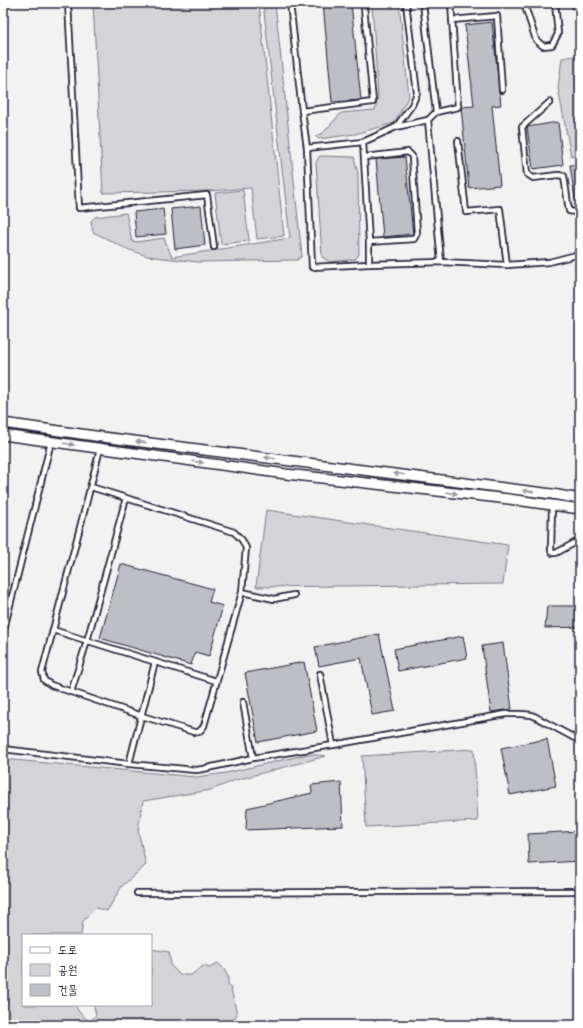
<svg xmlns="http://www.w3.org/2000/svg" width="583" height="1028" font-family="Caveat,'Poor Story',sans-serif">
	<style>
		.green { fill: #d3d3d8; stroke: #7a7a8a }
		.building { fill: #bebec6; stroke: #22223b }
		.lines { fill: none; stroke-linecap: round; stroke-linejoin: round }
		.lane-casing { stroke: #22223b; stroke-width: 8 }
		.street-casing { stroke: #22223b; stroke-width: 12 }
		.lane { stroke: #fff; stroke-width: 4.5 }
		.street { stroke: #fff; stroke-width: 9 }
		.oneway { fill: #9c9ca7 }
	</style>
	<rect width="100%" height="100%" fill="#f2f2f3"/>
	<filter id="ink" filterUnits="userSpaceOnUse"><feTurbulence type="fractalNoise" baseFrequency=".025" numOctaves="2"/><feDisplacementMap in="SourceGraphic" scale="8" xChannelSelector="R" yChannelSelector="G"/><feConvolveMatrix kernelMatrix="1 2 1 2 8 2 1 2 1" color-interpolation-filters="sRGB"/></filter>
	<g filter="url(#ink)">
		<!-- green -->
		<g class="green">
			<path d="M93,3H259L284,236L257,239L251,188L207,191L103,193Z"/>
			<path d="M263,3H275L302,256L297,260L197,262L147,256L127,249L93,232L91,221L95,217L126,213L132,241L136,242L164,238L172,257L290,238Z"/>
			<path d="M372,3H399L409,96L394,123L355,134L319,139L315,136L323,133L341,113L375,110L378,97Z"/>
			<path d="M580,55V155L571,156L558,88L562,58Z"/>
			<path d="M320,156L354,157L358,174L359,254L356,259L330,262L322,257L316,162Z"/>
			<path d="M243,190L249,241L221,244L215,193Z"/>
			<path d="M266,510L508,545L503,584L256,587Z"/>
			<path d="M474,749L478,821L366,827L362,756Z"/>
			<path d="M308,754L326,756L236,780L211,790L143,801L138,830L146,865L122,886L107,911L96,908L83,921L81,935H23V1005H75L79,1012L90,1022L96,1015L94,1007L95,1005H151V949L169,952L171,966L180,975H191L203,966L210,968L218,963L224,969L228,977V985L231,989L237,1014L231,1025H3V759L196,777L226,773Z"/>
		</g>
		<!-- building -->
		<g class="building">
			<path d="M323,3H351L361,100L332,102Z"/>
			<path d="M572,3H580V8L572,9Z"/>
			<path d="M492,22L501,105L492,106L500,185L469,188L461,107L474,106L465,25Z"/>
			<path d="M558,122L563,165L533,169L527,127Z"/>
			<path d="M405,157L413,234L383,237L376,159Z"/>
			<path d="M580,164V198L575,199L570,165Z"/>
			<path d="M201,206L205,245L175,249L171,209Z"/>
			<path d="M163,209L166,234L136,237L134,212Z"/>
			<path d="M121,564L213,589L209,602L223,606L209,656L195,652L191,665L100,638Z"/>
			<path d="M547,606H580V627L545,628Z"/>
			<path d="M379,634L395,711L372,715L361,658L319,666L315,647Z"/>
			<path d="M463,636L467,658L398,671L394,649Z"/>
			<path d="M503,643L512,709L491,712L482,646Z"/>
			<path d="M304,662L317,731L258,742L245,673Z"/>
			<path d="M547,739L556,786L510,795L501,748Z"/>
			<path d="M341,782L343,826L246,830L247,808L312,793L311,785Z"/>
			<path d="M580,831V861L529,864L528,834Z"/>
		</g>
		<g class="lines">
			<defs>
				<g id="lane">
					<path d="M68,3L79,208L207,195L214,247"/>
					<path d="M290,3L302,111L307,148L312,267L369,264L441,262L507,265L549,262L580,254"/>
					<path d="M423,3L436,112"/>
					<path d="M524,3L536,40L543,46L552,45L558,34L555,3"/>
					<path d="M452,20L497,16L502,90"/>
					<path d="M550,102L522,127L527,174L533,178L558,175L564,176L569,211L575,212L580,211"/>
					<path d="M302,111L373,102L364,7"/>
					<path d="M428,120L441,262"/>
					<path d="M396,127L412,105L417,93L406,3"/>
					<path d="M458,141L466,212L500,209L507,265"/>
					<path d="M363,142L369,242L414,239L417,233L412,156L408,152L365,157"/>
					<path d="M307,148L363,142L396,127L428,120L436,112L458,107L451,3"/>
					<path d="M369,264V242"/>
					<path d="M91,487L234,532L242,540L246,548L242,592L204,726L199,732H194L142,716L51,685L44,680L42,672L84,512L100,449"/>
					<path d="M552,505L551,551L553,553H556L580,540"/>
					<path d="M242,592L274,599L294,595"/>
					<path d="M53,630L216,681"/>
					<path d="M3,633L51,442"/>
					<path d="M320,674L333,745"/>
					<path d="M71,692L87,641L126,498"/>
					<path d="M243,702L253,758"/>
					<path d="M3,749L129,764L196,770L203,769L253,758L333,745L506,714H521L532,715L580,741"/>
					<path d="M129,764L155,662"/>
					<path d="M137,893L580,891"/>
				</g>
				<g id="street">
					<path d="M3,423L102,437L552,494L580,499"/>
					<path d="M3,435L286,474L509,499L580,509"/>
				</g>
			</defs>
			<!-- lane casing -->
			<use href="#lane" class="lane-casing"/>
			<!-- street casing -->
			<use href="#street" class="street-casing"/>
			<!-- lane -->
			<use href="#lane" class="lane"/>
			<!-- street -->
			<use href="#street" class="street"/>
		</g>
		<!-- one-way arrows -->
		<defs><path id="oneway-solid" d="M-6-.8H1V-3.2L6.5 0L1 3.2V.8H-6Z"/></defs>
		<g class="oneway">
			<use href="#oneway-solid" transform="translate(141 442) rotate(-173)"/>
			<use href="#oneway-solid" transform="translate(69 444) rotate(8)"/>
			<use href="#oneway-solid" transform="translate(270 458) rotate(-173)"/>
			<use href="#oneway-solid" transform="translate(198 462) rotate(8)"/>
			<use href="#oneway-solid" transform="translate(399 474) rotate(-173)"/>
			<use href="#oneway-solid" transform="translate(528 491) rotate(-173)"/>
			<use href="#oneway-solid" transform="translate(452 493) rotate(7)"/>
		</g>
	</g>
	<!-- margin -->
	<rect width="583" height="1028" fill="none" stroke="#fff" stroke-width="16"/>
	<rect x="8" y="8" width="567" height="1012" fill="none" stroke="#22223b" stroke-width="1.5" filter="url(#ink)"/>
	<!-- legend -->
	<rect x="22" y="934" width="130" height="72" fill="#ffffff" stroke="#a7a7b1"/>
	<rect x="30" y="947" width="20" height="6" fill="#ffffff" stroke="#a7a7b1"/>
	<text x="58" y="954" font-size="12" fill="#22223b">도로</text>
	<rect x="30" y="964" width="20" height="12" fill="#d3d3d8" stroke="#a7a7b1"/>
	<text x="58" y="974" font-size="12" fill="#22223b">공원</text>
	<rect x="30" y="984" width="20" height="12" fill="#bebec6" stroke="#a7a7b1"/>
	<text x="58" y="994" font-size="12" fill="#22223b">건물</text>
</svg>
